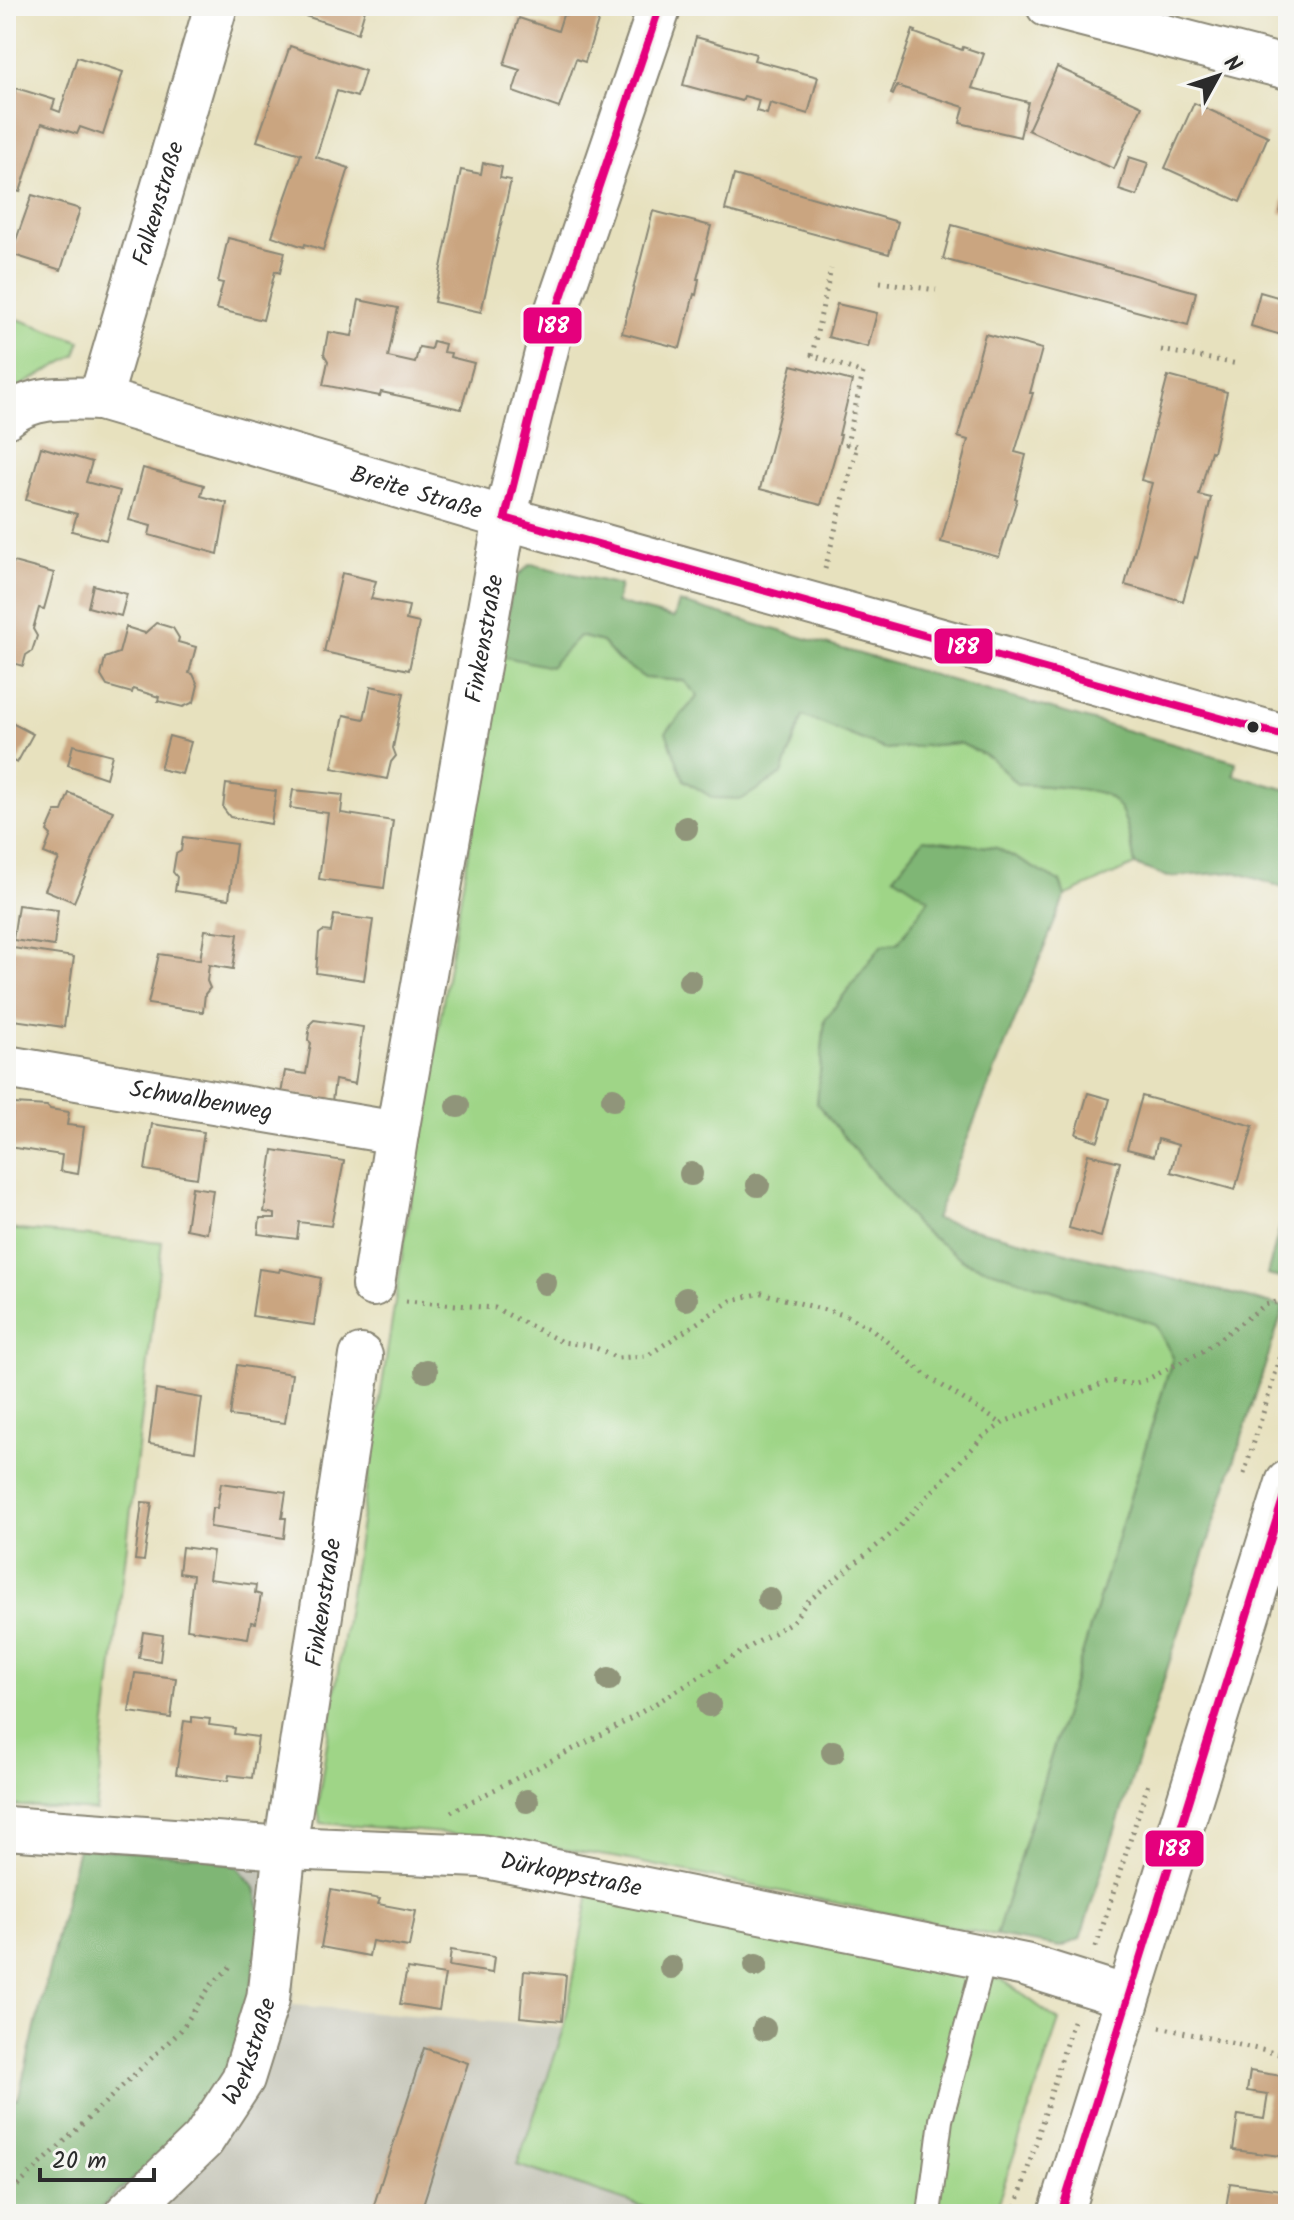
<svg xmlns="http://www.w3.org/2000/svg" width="1294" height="2220" font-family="Kalam,sans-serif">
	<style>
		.industrial { fill: #c5c5b8 }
		.green { fill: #9fd587; stroke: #658059; stroke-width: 2 }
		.forest { fill: #7fb674; stroke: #557050; stroke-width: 2 }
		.building { fill: #caa580 }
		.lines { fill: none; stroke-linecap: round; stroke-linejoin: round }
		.lane-casing { stroke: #898674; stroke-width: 26 }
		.street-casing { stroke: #898674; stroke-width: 46 }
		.secondary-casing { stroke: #898674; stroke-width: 48 }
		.path { stroke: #898674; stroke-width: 5; stroke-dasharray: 2 6; stroke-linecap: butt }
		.lane { stroke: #fff; stroke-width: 22 }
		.street { stroke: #fff; stroke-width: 42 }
		.secondary { stroke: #fff; stroke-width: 44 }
		.bus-1-casing { stroke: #f6f6f2; stroke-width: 14 }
		.bus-1 { stroke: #e5007d; stroke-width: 8 }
		.tree { fill: #90957a }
		.bus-dot { fill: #2b2b2b; stroke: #f6f6f2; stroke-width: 3 }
		.labels { text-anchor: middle; stroke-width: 6; stroke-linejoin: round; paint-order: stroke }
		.street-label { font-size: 24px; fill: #2b2b2b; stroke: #f6f6f2 }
		.line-badge { stroke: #f6f6f2; stroke-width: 3 }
		.badge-label { font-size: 22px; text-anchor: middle; font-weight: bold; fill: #fff }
	</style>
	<rect width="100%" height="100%" fill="#f6f6f2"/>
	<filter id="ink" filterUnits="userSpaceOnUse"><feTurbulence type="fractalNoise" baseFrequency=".0125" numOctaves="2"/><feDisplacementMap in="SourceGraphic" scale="16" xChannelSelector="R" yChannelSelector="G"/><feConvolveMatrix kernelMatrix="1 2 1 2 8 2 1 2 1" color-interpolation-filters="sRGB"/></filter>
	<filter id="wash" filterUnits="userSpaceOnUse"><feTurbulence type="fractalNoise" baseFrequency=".006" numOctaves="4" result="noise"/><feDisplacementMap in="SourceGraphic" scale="32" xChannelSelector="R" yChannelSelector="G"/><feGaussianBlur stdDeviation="1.8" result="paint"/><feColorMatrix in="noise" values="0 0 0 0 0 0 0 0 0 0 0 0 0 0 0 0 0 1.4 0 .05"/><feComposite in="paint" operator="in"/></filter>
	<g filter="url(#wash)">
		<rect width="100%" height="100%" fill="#e7e1be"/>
		<!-- industrial -->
		<path class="industrial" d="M208,1857L317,1859L305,1874L292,2005L563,2028L589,1893L1059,2021L994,2214H94L188,2129Z"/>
		<!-- green -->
		<g class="green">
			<path d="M6,315L80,341L76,355L6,394Z"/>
			<path d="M579,636L602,642L618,660L645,678L684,681L698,695L802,715L885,749L960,743L991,758L1017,784C1036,786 1095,787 1109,797C1128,810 1131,844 1135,865L1065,896L1060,881L930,899L898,943L882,945L825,1020L817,1104L966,1262L1155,1324L1173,1357L996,1936L619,1858L479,1836L321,1823L317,1808L420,1139L501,656Z"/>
			<path d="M6,1229L162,1242L96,1811L6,1805Z"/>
			<path d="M589,1893L1003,1980L1059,2021L994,2214H666L517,2165L564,2029Z"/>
		</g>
		<!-- forest -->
		<g class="forest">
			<path d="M531,564L620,585L616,603L674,618L679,602L1236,762L1234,775L1288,790V889L1235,872L1168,877L1135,865C1131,844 1128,810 1109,797C1095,787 1036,786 1017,784L991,758L960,743L885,749L803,716L782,774L742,799L713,798L684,780L666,732L698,696L684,681L645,678L618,660L602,642L579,636L550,667L501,656L513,580Z"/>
			<path d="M924,839L997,848L1060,882L1065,896L935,1219L1284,1307L1080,1939L1060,1947L996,1936L1173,1357L1155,1324L966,1262L918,1227L817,1104L825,1020L882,945L898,943L929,899L894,876Z"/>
			<path d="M1288,1198V1280L1267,1275Z"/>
			<path d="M78,1848L208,1857L238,1867L255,1888L262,1918L251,1991L228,2073L188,2129L94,2214H6V2098L18,2099Z"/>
		</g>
		<g id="blocks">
			<!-- building -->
			<g class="building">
				<path d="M294,6H366L358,33L293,12Z"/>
				<path d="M569,6H603L585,62L576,59L559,108L513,92L520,70L504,65L519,18L558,31L563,15H567Z"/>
				<path d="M913,30L916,31L915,33L962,50L963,47L984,54L972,88L1028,102L1020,137L960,123L964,107L897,86L893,95L891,94Z"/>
				<path d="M696,37L756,54L754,60L818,77L808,114L770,103L767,114L756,111L759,100L744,96L742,101L683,85Z"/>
				<path d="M290,46L365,71L357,97L337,91L316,157L349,168L323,250L305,244L304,247L272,236L301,154L257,141Z"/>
				<path d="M77,57L123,72L103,135L80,127L77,134L42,123L20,192L6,188V123L16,88L55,100L52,109L60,112Z"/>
				<path d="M1057,67L1142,106L1114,169L1028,130Z"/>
				<path d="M1194,103L1268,136L1240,202L1165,168Z"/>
				<path d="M1129,157L1148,163L1137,196L1119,190Z"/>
				<path d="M483,163L502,167L500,178L511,180L481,312L434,302L461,170L481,174Z"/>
				<path d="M734,175L898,222L889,254L725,210Z"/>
				<path d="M1287,183H1288V215L1280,213Z"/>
				<path d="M32,195L80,209L61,270L11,254Z"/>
				<path d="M653,211L711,226L697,279H699L696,295L694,294L680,348L622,333Z"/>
				<path d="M952,225L1196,292L1188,325L943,259Z"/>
				<path d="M228,238L285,252L280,273L275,271L263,320L216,309L223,283L218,282Z"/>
				<path d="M1260,292L1288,300V337L1251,326Z"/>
				<path d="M359,300L398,308L388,357L415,363L419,347L431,349L433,341L445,344L443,352L451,353L450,357L474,363L461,409L381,392L380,396L323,385L328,361L324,354L328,332L352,336Z"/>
				<path d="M837,304L877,313L868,347L828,337Z"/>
				<path d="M985,334L1042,349L1030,393H1033L1015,452L1026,455L1015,498L1017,499L999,557L941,542L968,440L958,437Z"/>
				<path d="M792,365L852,381L839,435H841L821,505L760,489Z"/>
				<path d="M1168,376L1227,392L1213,452L1211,451L1199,495L1211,498L1197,558L1195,557L1183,601L1125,585L1152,483L1141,480Z"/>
				<path d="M41,447L92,462L86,482L120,491L106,540L72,531L77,514L26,500Z"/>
				<path d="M143,468L204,485L201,496L227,503L218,554L149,535L151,526L129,520Z"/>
				<path d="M6,560L54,573L44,609L39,608L33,629L37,636L32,651L26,655L23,666L6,661Z"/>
				<path d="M342,573L376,581L371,599L409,606L406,620L419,623L409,670L324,652Z"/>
				<path d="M93,585L127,594L121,616L88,607Z"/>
				<path d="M156,623L173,628L179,638L178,642L196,647L189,673L193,674L198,685L194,702L183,707L158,701L159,697L133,689L132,693L107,686L101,676L105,658L119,653L126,627L145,633Z"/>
				<path d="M371,686L404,693L393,748L396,756L391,762L387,779L332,768L344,715L364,719Z"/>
				<path d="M6,720L33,734L17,763L6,758Z"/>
				<path d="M169,736L191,742L182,774L160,769Z"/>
				<path d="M73,745L112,755L106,778L68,765Z"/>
				<path d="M226,784L276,791L271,824L230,817L223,808Z"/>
				<path d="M293,790L343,795L341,813L393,821L384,888L319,879L328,813L290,808Z"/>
				<path d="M69,793L113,811L74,902L45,890L59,859L44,853L51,835L47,831L56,811H62Z"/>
				<path d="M183,837L236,844L229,899L175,891L177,877L173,872L176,854L181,851Z"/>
				<path d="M18,905L58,910L54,946L13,940Z"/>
				<path d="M334,915L373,920L364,980L316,973L319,934L323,931L331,932Z"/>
				<path d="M205,930L238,934L233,969L209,965L207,981L210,988L205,994L203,1012L148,1004L159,954L200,960Z"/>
				<path d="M13,948L74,957L64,1027L6,1019V992Z"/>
				<path d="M314,1020L363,1027L355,1084L335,1080L332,1101L281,1094L285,1071L306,1074L311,1043L308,1040L310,1024Z"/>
				<path d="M1088,1093L1110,1099L1098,1141L1076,1134Z"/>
				<path d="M1142,1096L1253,1126L1235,1190L1171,1172L1178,1145L1158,1139L1154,1156L1127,1149Z"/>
				<path d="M14,1104L47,1106L50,1109L69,1112L67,1125L84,1127L78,1174L60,1171L62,1155L8,1147Z"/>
				<path d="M152,1124L204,1132L197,1178L145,1170Z"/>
				<path d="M273,1150L344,1161L331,1226L299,1222L297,1239L258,1234L260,1218H275V1214L264,1212Z"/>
				<path d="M1088,1154L1120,1162L1101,1237L1069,1228Z"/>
				<path d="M192,1187L213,1190L207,1233L186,1229Z"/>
				<path d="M259,1269L279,1272L280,1269L321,1278L314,1325L252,1316Z"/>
				<path d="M237,1365L292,1374L285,1423L230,1416Z"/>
				<path d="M156,1390L202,1398L195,1451L149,1444Z"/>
				<path d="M221,1483L286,1492L282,1518H286L284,1538L210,1527L212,1508H217Z"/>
				<path d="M142,1502L152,1503L144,1561L135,1560Z"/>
				<path d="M182,1547L213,1551L209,1579L256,1585L255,1593L261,1595L256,1623L251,1622L248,1638L187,1629L193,1575L179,1573Z"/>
				<path d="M143,1632L163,1635L160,1661L139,1658Z"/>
				<path d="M135,1673L176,1678L171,1718L129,1712Z"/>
				<path d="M192,1717L210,1719L209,1725L235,1728L234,1734L258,1737L252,1778L229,1775L228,1781L176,1774L184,1721L192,1722Z"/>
				<path d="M331,1890L380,1899L378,1904L416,1911L409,1947L372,1941L369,1956L321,1947Z"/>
				<path d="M451,1950L494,1957L492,1973L449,1966Z"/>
				<path d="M407,1969L445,1975L439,2010L400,2004Z"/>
				<path d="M524,1971L566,1975L562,2021L520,2017Z"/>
				<path d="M424,2048L468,2063L420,2214H371Z"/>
				<path d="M1250,2071L1288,2077V2157L1233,2150L1238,2115L1264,2119L1268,2094L1247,2091Z"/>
				<path d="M1230,2183L1288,2191V2214H1225Z"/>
			</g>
		</g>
	</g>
	<g filter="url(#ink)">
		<use href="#blocks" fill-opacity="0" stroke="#898674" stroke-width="2"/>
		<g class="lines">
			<defs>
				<path id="lane" d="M929,2214L941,2120L985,1957"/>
				<g id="street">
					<path d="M1048,6L1288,68"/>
					<path id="s1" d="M100,399L216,6"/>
					<path id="s2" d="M6,417C32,395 68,398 100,399L505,518L1288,737"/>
					<path id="s3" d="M6,1067L397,1133"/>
					<path id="s4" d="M373,1285L397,1133L505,518L557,309L660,6"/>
					<path id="s5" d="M6,1828L285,1848L481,1856L1025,1965L1127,1997"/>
					<path id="s6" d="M126,2214L203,2140L243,2079L268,1999L285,1848L361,1356"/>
				</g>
				<path id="secondary" d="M1061,2214L1288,1483"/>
			</defs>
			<!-- lane casing -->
			<use href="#lane" class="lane-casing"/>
			<!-- street casing -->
			<use href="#street" class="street-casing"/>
			<!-- secondary casing -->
			<use href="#secondary" class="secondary-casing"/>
			<!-- path -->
			<g class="path">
				<path d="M880,282L936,290"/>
				<path d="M1161,350L1238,364"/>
				<path d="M825,569L857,446L847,444L863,373L812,355L831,269"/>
				<path d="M406,1301L495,1308L562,1342L592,1346L617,1358L647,1356L732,1300L762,1293L847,1316L872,1329L927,1376L1002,1424"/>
				<path d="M1244,1474L1288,1333"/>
				<path d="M451,1812L618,1726L793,1621L807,1602L895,1531L983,1437L1006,1421L1110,1381L1132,1384L1146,1380L1203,1351L1265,1305L1288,1299"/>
				<path d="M1096,1947L1149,1781"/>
				<path d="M1160,2027L1288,2056"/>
				<path d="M6,2197L181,2030L211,1985L232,1965"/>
				<path d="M1014,2214L1073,2021"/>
			</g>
			<!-- lane -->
			<use href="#lane" class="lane"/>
			<!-- street -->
			<use href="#street" class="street"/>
			<!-- secondary -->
			<use href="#secondary" class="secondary"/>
			<defs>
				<g id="bus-1">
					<path d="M660,6L557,309L505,518L1288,737"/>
					<path d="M1061,2214L1288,1483"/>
				</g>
			</defs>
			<!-- bus-1 casing -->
			<use href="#bus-1" class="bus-1-casing"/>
			<!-- bus-1 -->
			<use href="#bus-1" class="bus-1"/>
		</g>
		<!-- trees -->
		<g class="tree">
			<circle cx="686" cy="828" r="12"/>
			<circle cx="690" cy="981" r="12"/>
			<circle cx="613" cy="1099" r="12"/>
			<circle cx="458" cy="1106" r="12"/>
			<circle cx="691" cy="1174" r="12"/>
			<circle cx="758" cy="1185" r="12"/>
			<circle cx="545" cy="1283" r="12"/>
			<circle cx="686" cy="1299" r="12"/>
			<circle cx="426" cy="1371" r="12"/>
			<circle cx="769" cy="1599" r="12"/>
			<circle cx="609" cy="1679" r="12"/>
			<circle cx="709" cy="1705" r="12"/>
			<circle cx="833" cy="1752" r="12"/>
			<circle cx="527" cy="1801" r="12"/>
			<circle cx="756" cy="1965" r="12"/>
			<circle cx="671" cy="1967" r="12"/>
			<circle cx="764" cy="2029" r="12"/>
		</g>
	</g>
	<!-- markers -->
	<circle class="bus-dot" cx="1253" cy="727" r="7"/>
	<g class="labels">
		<!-- street labels -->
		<g class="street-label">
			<text dy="8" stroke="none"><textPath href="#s1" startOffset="204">Falkenstraße</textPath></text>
			<text dy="8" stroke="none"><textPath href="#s2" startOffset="428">Breite Straße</textPath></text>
			<text dy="8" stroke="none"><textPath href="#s4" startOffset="656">Finkenstraße</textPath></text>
			<text dy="8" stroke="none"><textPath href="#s3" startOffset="198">Schwalbenweg</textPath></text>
			<text dy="8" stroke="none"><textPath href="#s6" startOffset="664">Finkenstraße</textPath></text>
			<text dy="8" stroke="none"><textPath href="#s5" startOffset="568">Dürkoppstraße</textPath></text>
			<text dy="8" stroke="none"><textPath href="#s6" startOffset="208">Werkstraße</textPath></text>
		</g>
	</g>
	<g class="line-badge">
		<rect x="522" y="306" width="61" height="39" rx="8" fill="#e5007d"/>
		<rect x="933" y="627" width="61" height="38" rx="8" fill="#e5007d"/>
		<rect x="1144" y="1829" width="61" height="39" rx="8" fill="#e5007d"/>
	</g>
	<g class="badge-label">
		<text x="553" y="333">188</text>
		<text x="963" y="654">188</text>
		<text x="1174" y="1856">188</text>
	</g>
	<!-- margin -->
	<rect width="1294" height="2220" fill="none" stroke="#f6f6f2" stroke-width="32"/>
	<!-- north arrow -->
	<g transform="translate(1218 76) rotate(50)" stroke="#f6f6f2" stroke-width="6" paint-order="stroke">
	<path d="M0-6L14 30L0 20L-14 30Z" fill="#2b2b2b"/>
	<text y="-12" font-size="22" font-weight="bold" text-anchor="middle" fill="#2b2b2b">N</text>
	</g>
	<!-- scale -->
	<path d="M40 2168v12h114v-12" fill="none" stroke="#2b2b2b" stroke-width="4"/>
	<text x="52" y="2168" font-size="24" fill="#2b2b2b" stroke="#f6f6f2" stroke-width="6" paint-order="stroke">20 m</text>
</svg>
